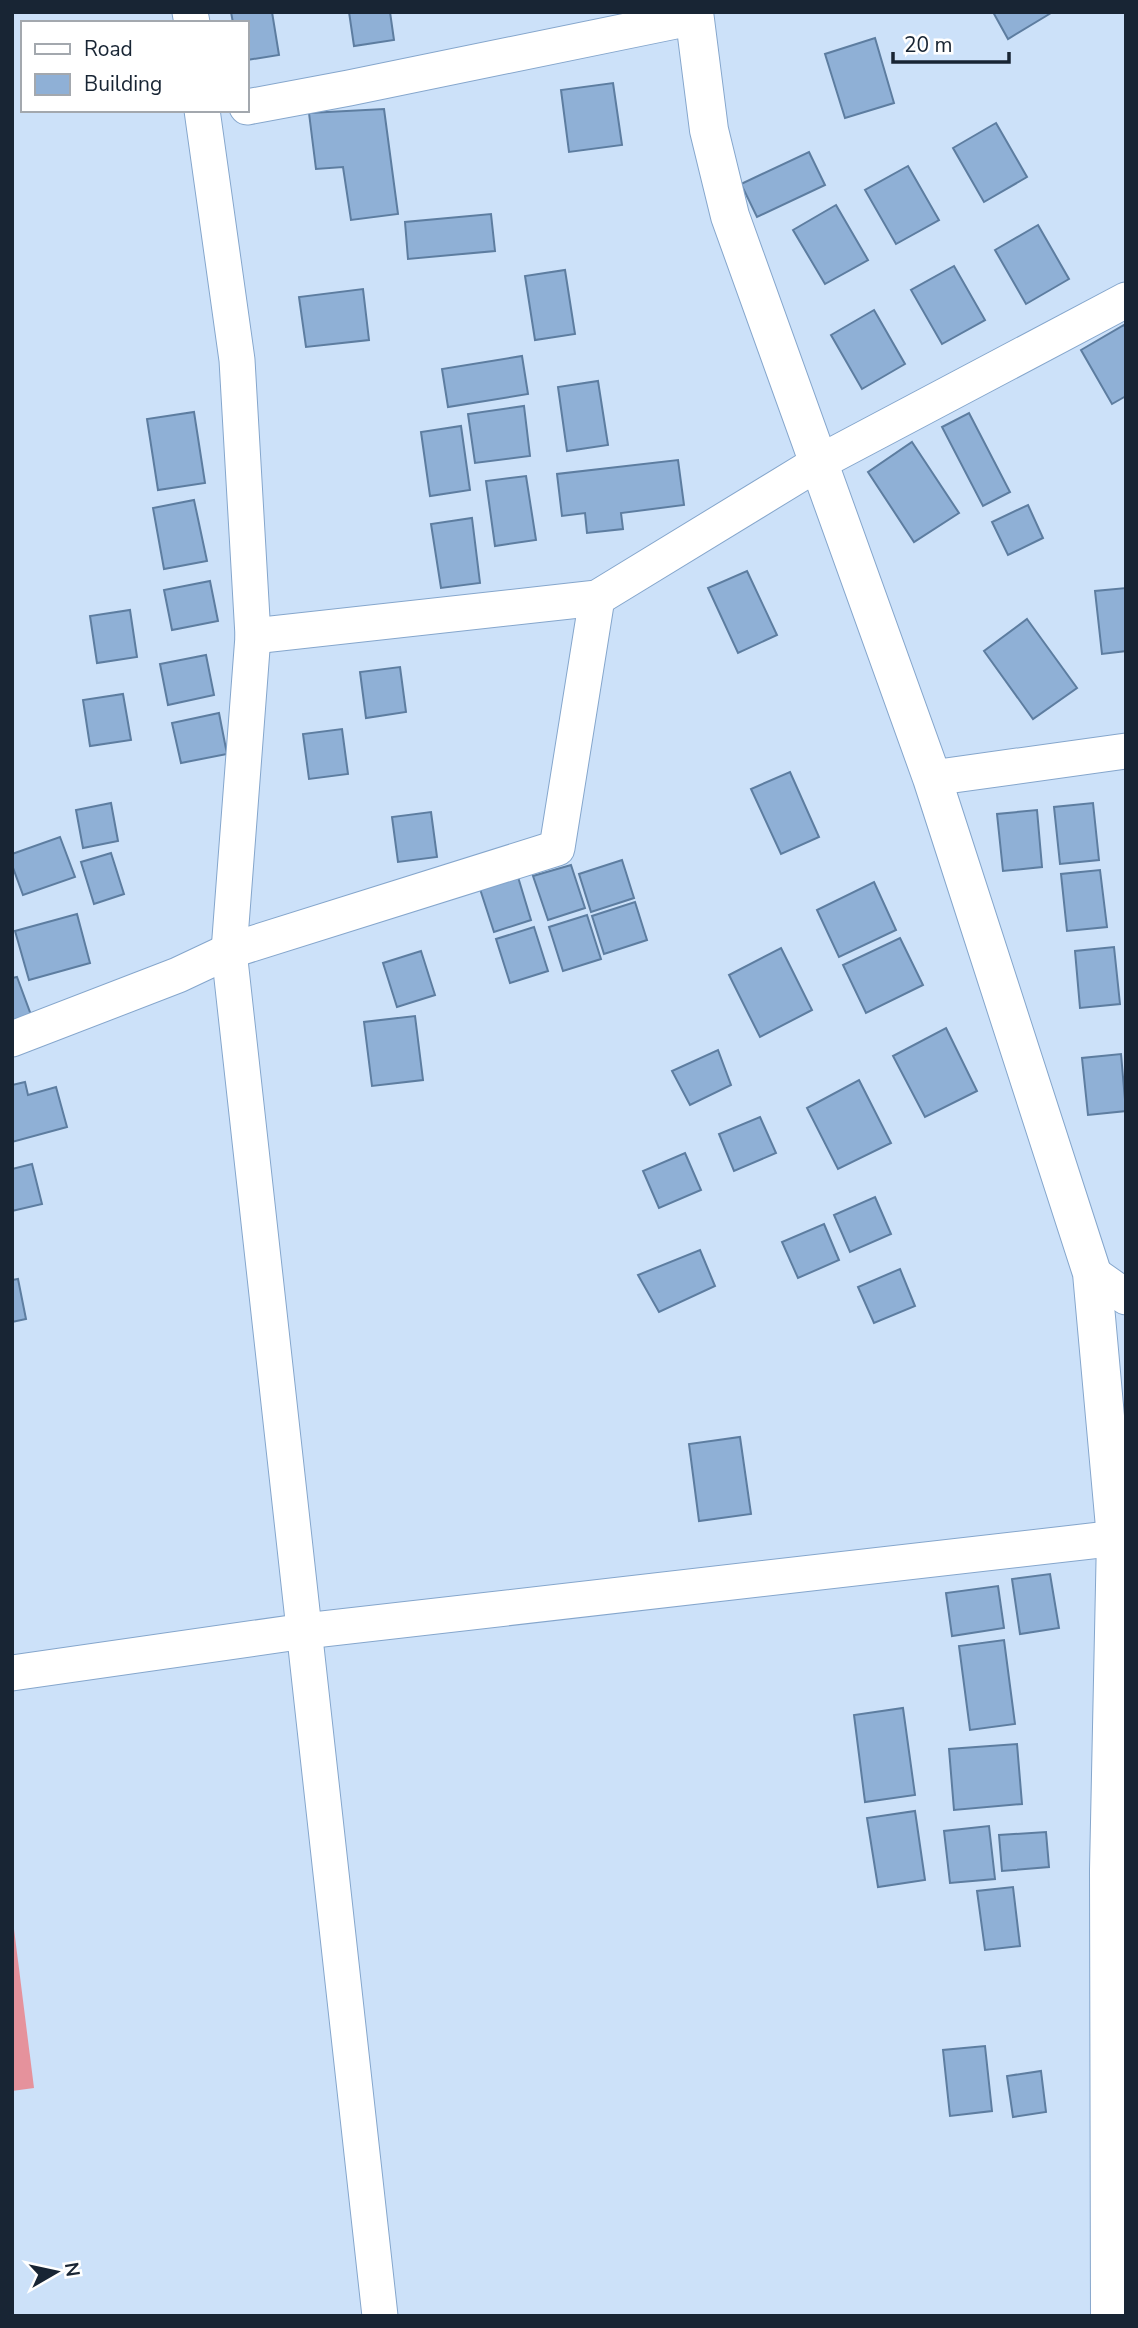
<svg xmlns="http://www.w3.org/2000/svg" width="1138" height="2328" font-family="'Nunito Sans',sans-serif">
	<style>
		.green { fill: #e5929c }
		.building { fill: #8fb0d6; stroke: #5d7da0; stroke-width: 2 }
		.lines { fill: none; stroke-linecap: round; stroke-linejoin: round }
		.street-casing { stroke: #85a6cc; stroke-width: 37 }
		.secondary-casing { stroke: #85a6cc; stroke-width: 40 }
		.street { stroke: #fff; stroke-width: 35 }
		.secondary { stroke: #fff; stroke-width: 38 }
	</style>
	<rect width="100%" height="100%" fill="#cce1f9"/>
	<!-- green -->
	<path class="green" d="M12,1913L34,2088L12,2091Z"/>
	<!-- building -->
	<g class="building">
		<path d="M231,12H272L279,55L247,60V23H233Z"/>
		<path d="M349,12H390L394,40L354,46Z"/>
		<path d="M993,12H1051V13L1008,39Z"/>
		<path d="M875,38L894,103L845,118L825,54Z"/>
		<path d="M613,83L622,145L569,152L561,90Z"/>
		<path d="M384,109L398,214L351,220L343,167L316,169L309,113Z"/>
		<path d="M996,123L1027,177L984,202L953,148Z"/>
		<path d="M809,152L825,185L757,217L741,184Z"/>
		<path d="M908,166L939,220L896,244L865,190Z"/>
		<path d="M836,205L868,260L825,284L793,230Z"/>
		<path d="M491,214L495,251L408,259L405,222Z"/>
		<path d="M1038,225L1069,279L1026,304L995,250Z"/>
		<path d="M954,266L985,320L942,344L911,290Z"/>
		<path d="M565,270L575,334L535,340L525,276Z"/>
		<path d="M363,289L369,340L306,347L299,297Z"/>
		<path d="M874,310L905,364L862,389L831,335Z"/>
		<path d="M1124,325L1126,329V396L1112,404L1081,350Z"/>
		<path d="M522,356L528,394L448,407L442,369Z"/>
		<path d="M598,381L608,445L567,451L558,387Z"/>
		<path d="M524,406L530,456L475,463L468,414Z"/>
		<path d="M194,412L205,483L158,490L147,419Z"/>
		<path d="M969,413L1010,492L983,506L942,427Z"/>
		<path d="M461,426L470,490L430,496L421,432Z"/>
		<path d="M912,442L959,513L914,542L868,472Z"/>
		<path d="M678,460L684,505L621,513L623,529L587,533L585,513L562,516L557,474Z"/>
		<path d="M526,476L536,540L495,546L486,481Z"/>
		<path d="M194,500L207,561L164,569L153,508Z"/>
		<path d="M1028,505L1043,538L1008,555L992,522Z"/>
		<path d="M472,518L480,583L441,588L431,524Z"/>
		<path d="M747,571L777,635L738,653L708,588Z"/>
		<path d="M210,581L218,621L172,630L164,590Z"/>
		<path d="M1126,588V651L1102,654L1095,591Z"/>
		<path d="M130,610L137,657L97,663L90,616Z"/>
		<path d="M1027,619L1077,688L1033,719L984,651Z"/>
		<path d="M206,655L214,695L168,705L160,664Z"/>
		<path d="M400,667L406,712L366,718L360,672Z"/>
		<path d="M123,694L131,740L90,746L83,700Z"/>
		<path d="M219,713L227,754L181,763L172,723Z"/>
		<path d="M342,729L348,774L309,779L303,734Z"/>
		<path d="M790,772L819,837L781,854L751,789Z"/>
		<path d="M111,803L118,841L83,848L76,810Z"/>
		<path d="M1093,803L1099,860L1060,864L1054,807Z"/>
		<path d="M1037,810L1042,867L1003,871L997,814Z"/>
		<path d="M431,812L437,857L398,862L392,817Z"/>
		<path d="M60,837L75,877L23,895L12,865V854Z"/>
		<path d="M111,853L124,894L94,904L81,862Z"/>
		<path d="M622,860L634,898L591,912L579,874Z"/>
		<path d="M571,865L585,908L548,920L533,876Z"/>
		<path d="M1100,870L1107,927L1067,931L1061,874Z"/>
		<path d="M518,877L531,920L494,932L480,889Z"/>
		<path d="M874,882L896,930L839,957L817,910Z"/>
		<path d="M635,902L647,940L604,954L592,916Z"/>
		<path d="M77,914L90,963L29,980L15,931Z"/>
		<path d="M587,915L601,959L563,971L549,927Z"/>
		<path d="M534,927L548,971L510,983L496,939Z"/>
		<path d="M900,938L923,985L866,1013L843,965Z"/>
		<path d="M1114,947L1120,1004L1080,1008L1075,951Z"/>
		<path d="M781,948L812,1010L760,1037L729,975Z"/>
		<path d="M421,951L435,995L397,1007L383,963Z"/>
		<path d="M17,977L31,1015L12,1022V978Z"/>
		<path d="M415,1016L423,1080L372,1086L364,1022Z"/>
		<path d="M946,1028L977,1091L925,1117L893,1056Z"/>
		<path d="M718,1050L731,1085L690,1105L672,1071Z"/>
		<path d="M1121,1054L1126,1111L1088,1115L1082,1058Z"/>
		<path d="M859,1080L891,1143L838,1169L807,1108Z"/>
		<path d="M25,1082L28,1095L56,1087L67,1127L12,1142V1085Z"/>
		<path d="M760,1117L776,1153L734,1171L719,1134Z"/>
		<path d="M685,1153L701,1190L659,1208L643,1171Z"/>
		<path d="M32,1164L42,1204L12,1211V1169Z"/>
		<path d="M875,1197L891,1234L850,1252L834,1215Z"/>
		<path d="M824,1224L839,1260L798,1278L782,1242Z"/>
		<path d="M700,1250L715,1286L659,1312L638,1275Z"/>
		<path d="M900,1269L915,1306L874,1323L858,1287Z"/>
		<path d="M18,1279L26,1319L12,1322V1280Z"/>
		<path d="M740,1437L751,1514L699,1521L689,1444Z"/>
		<path d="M1050,1574L1059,1628L1020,1634L1012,1579Z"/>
		<path d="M998,1586L1004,1628L952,1636L946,1593Z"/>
		<path d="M1004,1640L1015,1724L970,1730L959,1646Z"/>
		<path d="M903,1708L915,1795L865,1802L854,1715Z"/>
		<path d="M1017,1744L1022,1804L954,1810L949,1749Z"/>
		<path d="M915,1811L925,1880L878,1887L867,1818Z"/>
		<path d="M989,1826L995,1879L950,1883L944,1831Z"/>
		<path d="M1046,1832L1049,1867L1002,1871L999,1835Z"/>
		<path d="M1013,1887L1020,1946L985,1950L977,1891Z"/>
		<path d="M985,2046L992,2111L950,2116L943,2050Z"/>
		<path d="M1041,2071L1046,2112L1013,2117L1007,2076Z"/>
	</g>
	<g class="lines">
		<defs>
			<g id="street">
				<path d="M190,12L192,23"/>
				<path d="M247,107L349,88L695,17"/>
				<path d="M202,110L237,360L253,636L229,951L380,2316"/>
				<path d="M253,636L597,598L818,463L1126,300"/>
				<path d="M932,778L1126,751"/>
				<path d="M12,1039L178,975L229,951L557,848L597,598"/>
				<path d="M1092,1273L1126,1297"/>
				<path d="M12,1673L305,1631L1126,1537"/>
			</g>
			<path id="secondary" d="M694,12L709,130L730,216L932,778L1092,1273L1116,1538L1109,1870L1110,2316"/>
		</defs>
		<!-- street casing -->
		<use href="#street" class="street-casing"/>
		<!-- secondary casing -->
		<use href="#secondary" class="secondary-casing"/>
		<!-- street -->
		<use href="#street" class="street"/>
		<!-- secondary -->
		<use href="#secondary" class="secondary"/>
	</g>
	<!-- border -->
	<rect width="1138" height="2328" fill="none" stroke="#182534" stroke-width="28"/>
	<!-- legend -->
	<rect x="21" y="21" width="228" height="91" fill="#ffffff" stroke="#a3a8ae" stroke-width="2"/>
	<rect x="35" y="44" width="35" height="10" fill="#ffffff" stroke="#a3a8ae" stroke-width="2"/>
	<text x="84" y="56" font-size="21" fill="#182534">Road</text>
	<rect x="35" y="74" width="35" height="21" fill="#8fb0d6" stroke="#a3a8ae" stroke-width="2"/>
	<text x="84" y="91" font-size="21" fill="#182534">Building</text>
	<!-- north arrow -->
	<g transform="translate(56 2272) rotate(81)" stroke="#ffffff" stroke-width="5" paint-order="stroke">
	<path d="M0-5L12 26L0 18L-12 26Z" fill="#182534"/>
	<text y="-10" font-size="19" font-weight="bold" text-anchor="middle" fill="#182534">N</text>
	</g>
	<!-- scale -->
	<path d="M893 52v10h116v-10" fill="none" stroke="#182534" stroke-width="3.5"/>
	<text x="904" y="52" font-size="21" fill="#182534" stroke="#ffffff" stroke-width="5" paint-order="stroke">20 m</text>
</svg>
